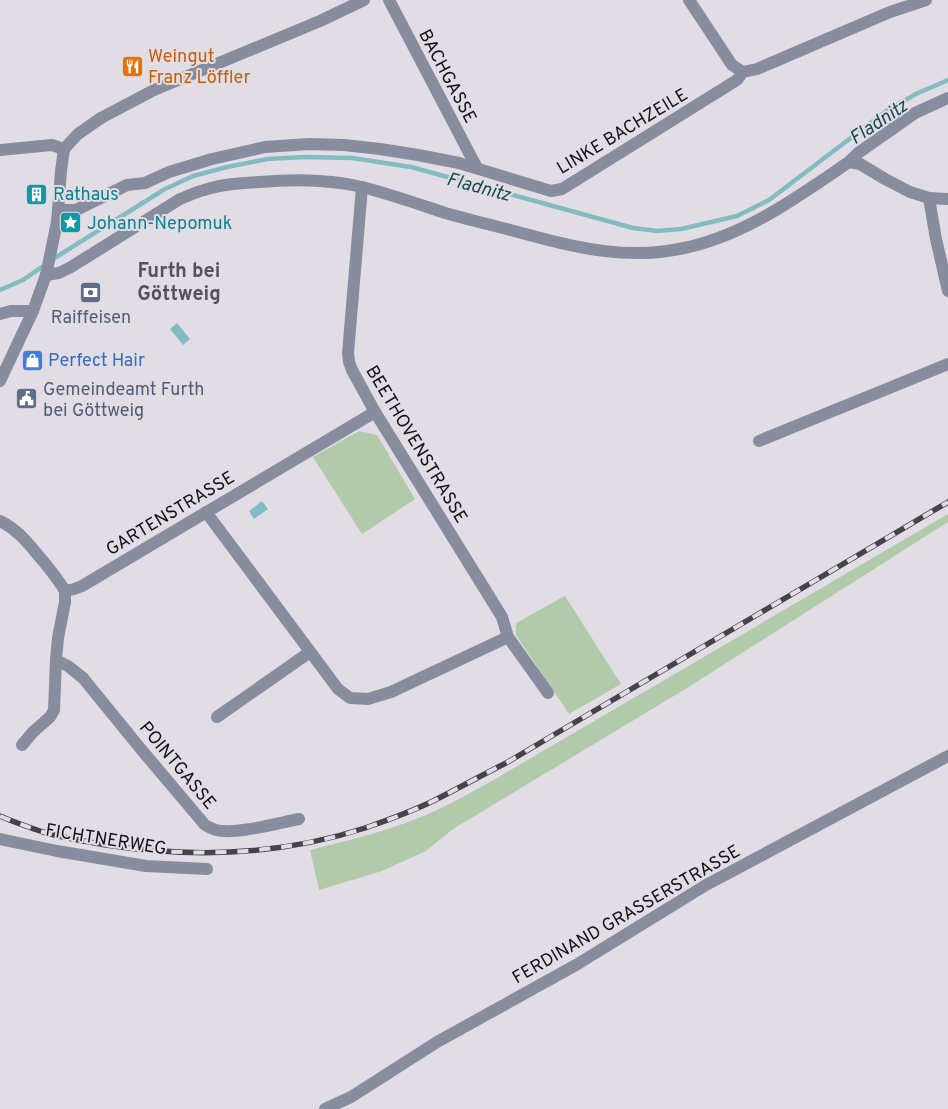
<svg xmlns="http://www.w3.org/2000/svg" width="948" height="1109" font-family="Overpass,sans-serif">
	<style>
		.green { fill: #b0caaa }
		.water { fill: #82bcc1 }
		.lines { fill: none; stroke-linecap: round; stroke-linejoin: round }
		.stream { stroke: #82bcc1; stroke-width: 4.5 }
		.minor { stroke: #878c9e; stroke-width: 12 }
		.tertiary { stroke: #878c9e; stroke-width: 12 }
		.rail-casing { stroke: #464448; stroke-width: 5.5 }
		.rail { stroke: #e2dde5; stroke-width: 4; stroke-dasharray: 11; stroke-linecap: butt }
		.labels { text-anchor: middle; stroke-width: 4; stroke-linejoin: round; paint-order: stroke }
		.food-label { font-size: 18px; fill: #c56008; stroke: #e2dde5; text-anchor: start }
		.street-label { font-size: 18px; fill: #141215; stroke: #e2dde5 }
		.culture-label { font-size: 18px; fill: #0d838f; stroke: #e2dde5; text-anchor: start }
		.service-label { font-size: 18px; fill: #4e5e75; stroke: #e2dde5 }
		.shop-label { font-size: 18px; fill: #366cbe; stroke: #e2dde5; text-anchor: start }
		.water-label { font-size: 19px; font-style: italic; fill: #164a4e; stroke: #e2dde5 }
		.quarter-label { font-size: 20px; font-weight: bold; fill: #555157; stroke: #e2dde5 }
	</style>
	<rect width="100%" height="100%" fill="#e2dde5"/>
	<!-- green -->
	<g class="green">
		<path d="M359,431L377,435L415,499L362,534L313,457Z"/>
		<path d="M948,514V522L687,688L453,829L426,851L382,871L319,890L310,850C353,839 398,829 439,809C456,801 473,791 490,782Z"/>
		<path d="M565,596L621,684L569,714L516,635V623Z"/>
	</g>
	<!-- water -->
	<g class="water">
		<path d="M177,323L190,339L183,345L170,329Z"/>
		<path d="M262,501L268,509L254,519L249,511Z"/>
	</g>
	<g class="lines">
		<!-- stream -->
		<g class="stream">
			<path d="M53,259L165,189L193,176L227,167L267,159L305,157L352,158L411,167L633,228L657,231L681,229L737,216L769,200L889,109L916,94L948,80"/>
			<path d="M0,290L23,280L46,264"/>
		</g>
		<!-- minor -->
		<g class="minor">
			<path d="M389,0L477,168"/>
			<path d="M689,0L732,65L743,72"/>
			<path d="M0,150L52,145L64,149"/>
			<path d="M849,162L860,164L885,179L910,192L929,198L948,199"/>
			<path d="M362,187L348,353L349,362L352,370L375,412L502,617L508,637L548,693"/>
			<path d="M929,198L936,239L948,291"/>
			<path d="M58,210H76L127,185L145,183L169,172L212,159L265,147L309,144L344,145L380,149L418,155L459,163L551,191L562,189L737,80L743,72L757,69L890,12L926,0"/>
			<path d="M46,275L59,273L71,267L180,199C188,196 196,192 204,190C222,184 242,183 260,182C295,179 328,179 362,187C390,194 418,204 445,213C474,221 504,228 533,236C580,249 630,259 679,249C743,237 796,198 849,162L858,153L915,113L948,98"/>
			<path d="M0,314L11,311H33"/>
			<path d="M759,441L948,364"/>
			<path d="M206,512L338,689L350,698L368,699L391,692L508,637"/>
			<path d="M0,521C19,530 30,546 44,562C51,571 59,580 65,591L74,589L82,586L375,412"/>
			<path d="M56,660L68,666L83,678L140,748L205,825C209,827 212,829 216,830C235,835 278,823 299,819"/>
			<path d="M217,717L310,652"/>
			<path d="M22,745L33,732L50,717L54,710L56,660L58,638L65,602V591"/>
			<path d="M0,839L57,851L146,866L207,869"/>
			<path d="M325,1109L351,1097L437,1042L576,965L706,885L948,756"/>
		</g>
		<!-- tertiary -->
		<path class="tertiary" d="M0,381L33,311L46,275L57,222L61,171L64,149L78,134L101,118L154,90L320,21L364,0"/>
		<defs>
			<path id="rail" d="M0,816C14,822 28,827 43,832C63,838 85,841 106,845C192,858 282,855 365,828C388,820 413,811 435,800C459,788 482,775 506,763L948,502"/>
		</defs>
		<!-- rail casing -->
		<use href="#rail" class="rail-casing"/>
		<!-- rail -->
		<use href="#rail" class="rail"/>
	</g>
	<!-- icons -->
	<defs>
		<symbol id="restaurant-square" viewBox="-11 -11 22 22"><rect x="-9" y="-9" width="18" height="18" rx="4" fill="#e8710a" stroke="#e2dde5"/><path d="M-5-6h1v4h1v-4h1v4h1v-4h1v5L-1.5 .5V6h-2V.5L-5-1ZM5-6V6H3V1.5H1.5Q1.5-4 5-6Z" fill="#fff"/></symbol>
		<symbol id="building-square" viewBox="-11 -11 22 22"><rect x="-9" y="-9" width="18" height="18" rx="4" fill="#0f9aa8" stroke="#e2dde5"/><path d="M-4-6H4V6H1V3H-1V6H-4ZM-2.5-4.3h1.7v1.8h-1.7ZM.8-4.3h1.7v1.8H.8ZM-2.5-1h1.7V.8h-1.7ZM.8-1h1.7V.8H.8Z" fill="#fff"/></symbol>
		<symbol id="sight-square" viewBox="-11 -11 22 22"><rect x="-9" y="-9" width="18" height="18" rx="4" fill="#0f9aa8" stroke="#e2dde5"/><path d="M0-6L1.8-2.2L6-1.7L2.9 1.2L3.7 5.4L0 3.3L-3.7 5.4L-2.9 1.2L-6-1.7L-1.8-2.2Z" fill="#fff"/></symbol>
		<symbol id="bank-square" viewBox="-11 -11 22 22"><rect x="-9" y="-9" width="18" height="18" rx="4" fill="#5c6f8a" stroke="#e2dde5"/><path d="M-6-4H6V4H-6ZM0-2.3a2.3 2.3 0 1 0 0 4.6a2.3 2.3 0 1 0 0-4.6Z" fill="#fff"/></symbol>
		<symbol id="shop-square" viewBox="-11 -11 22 22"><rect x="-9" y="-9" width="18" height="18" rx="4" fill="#3f7fe0" stroke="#e2dde5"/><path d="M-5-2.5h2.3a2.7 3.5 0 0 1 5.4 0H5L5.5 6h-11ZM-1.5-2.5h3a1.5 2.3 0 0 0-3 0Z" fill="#fff"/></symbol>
		<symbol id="civic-square" viewBox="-11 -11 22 22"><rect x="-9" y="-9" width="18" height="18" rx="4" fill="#5c6f8a" stroke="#e2dde5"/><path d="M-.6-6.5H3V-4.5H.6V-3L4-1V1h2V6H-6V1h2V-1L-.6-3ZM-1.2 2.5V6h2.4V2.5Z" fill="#fff"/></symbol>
	</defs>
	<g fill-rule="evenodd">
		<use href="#restaurant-square" x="120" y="54" width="25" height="25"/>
		<use href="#building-square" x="24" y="182" width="25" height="25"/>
		<use href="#sight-square" x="58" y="210" width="25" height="25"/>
		<use href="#bank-square" x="78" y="280" width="25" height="25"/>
		<use href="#shop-square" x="20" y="348" width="25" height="25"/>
		<use href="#civic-square" x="14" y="386" width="25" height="25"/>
	</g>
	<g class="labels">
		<!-- food labels -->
		<g class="food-label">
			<text x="148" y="62">Weingut<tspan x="148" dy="21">Franz Löffler</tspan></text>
		</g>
		<!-- street labels -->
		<g class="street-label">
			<text transform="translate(448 76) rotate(62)" y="6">BACHGASSE</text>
			<text transform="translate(622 131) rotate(-31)" y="6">LINKE BACHZEILE</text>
			<text transform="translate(417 444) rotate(59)" y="6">BEETHOVENSTRASSE</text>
			<text transform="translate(170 513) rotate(-31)" y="6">GARTENSTRASSE</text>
			<text transform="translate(178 765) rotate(50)" y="6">POINTGASSE</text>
			<text transform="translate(106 839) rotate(9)" y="6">FICHTNERWEG</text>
			<text transform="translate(626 914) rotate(-30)" y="6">FERDINAND GRASSERSTRASSE</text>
		</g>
		<!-- culture labels -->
		<g class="culture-label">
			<text x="53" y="200">Rathaus</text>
			<text x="87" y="229">Johann-Nepomuk</text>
		</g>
		<!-- service labels -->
		<g class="service-label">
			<text x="91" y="323">Raiffeisen</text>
			<text x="43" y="395" text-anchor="start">Gemeindeamt Furth<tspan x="43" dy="21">bei Göttweig</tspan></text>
		</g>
		<!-- shop labels -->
		<g class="shop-label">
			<text x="48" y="366">Perfect Hair</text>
		</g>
		<!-- water labels -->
		<g class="water-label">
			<text transform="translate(878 121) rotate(-34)" y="7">Fladnitz</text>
			<text transform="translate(479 186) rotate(15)" y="7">Fladnitz</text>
		</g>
		<!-- quarter labels -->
		<g class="quarter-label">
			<text x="179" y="277">Furth bei<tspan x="179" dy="23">Göttweig</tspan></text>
		</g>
	</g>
</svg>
